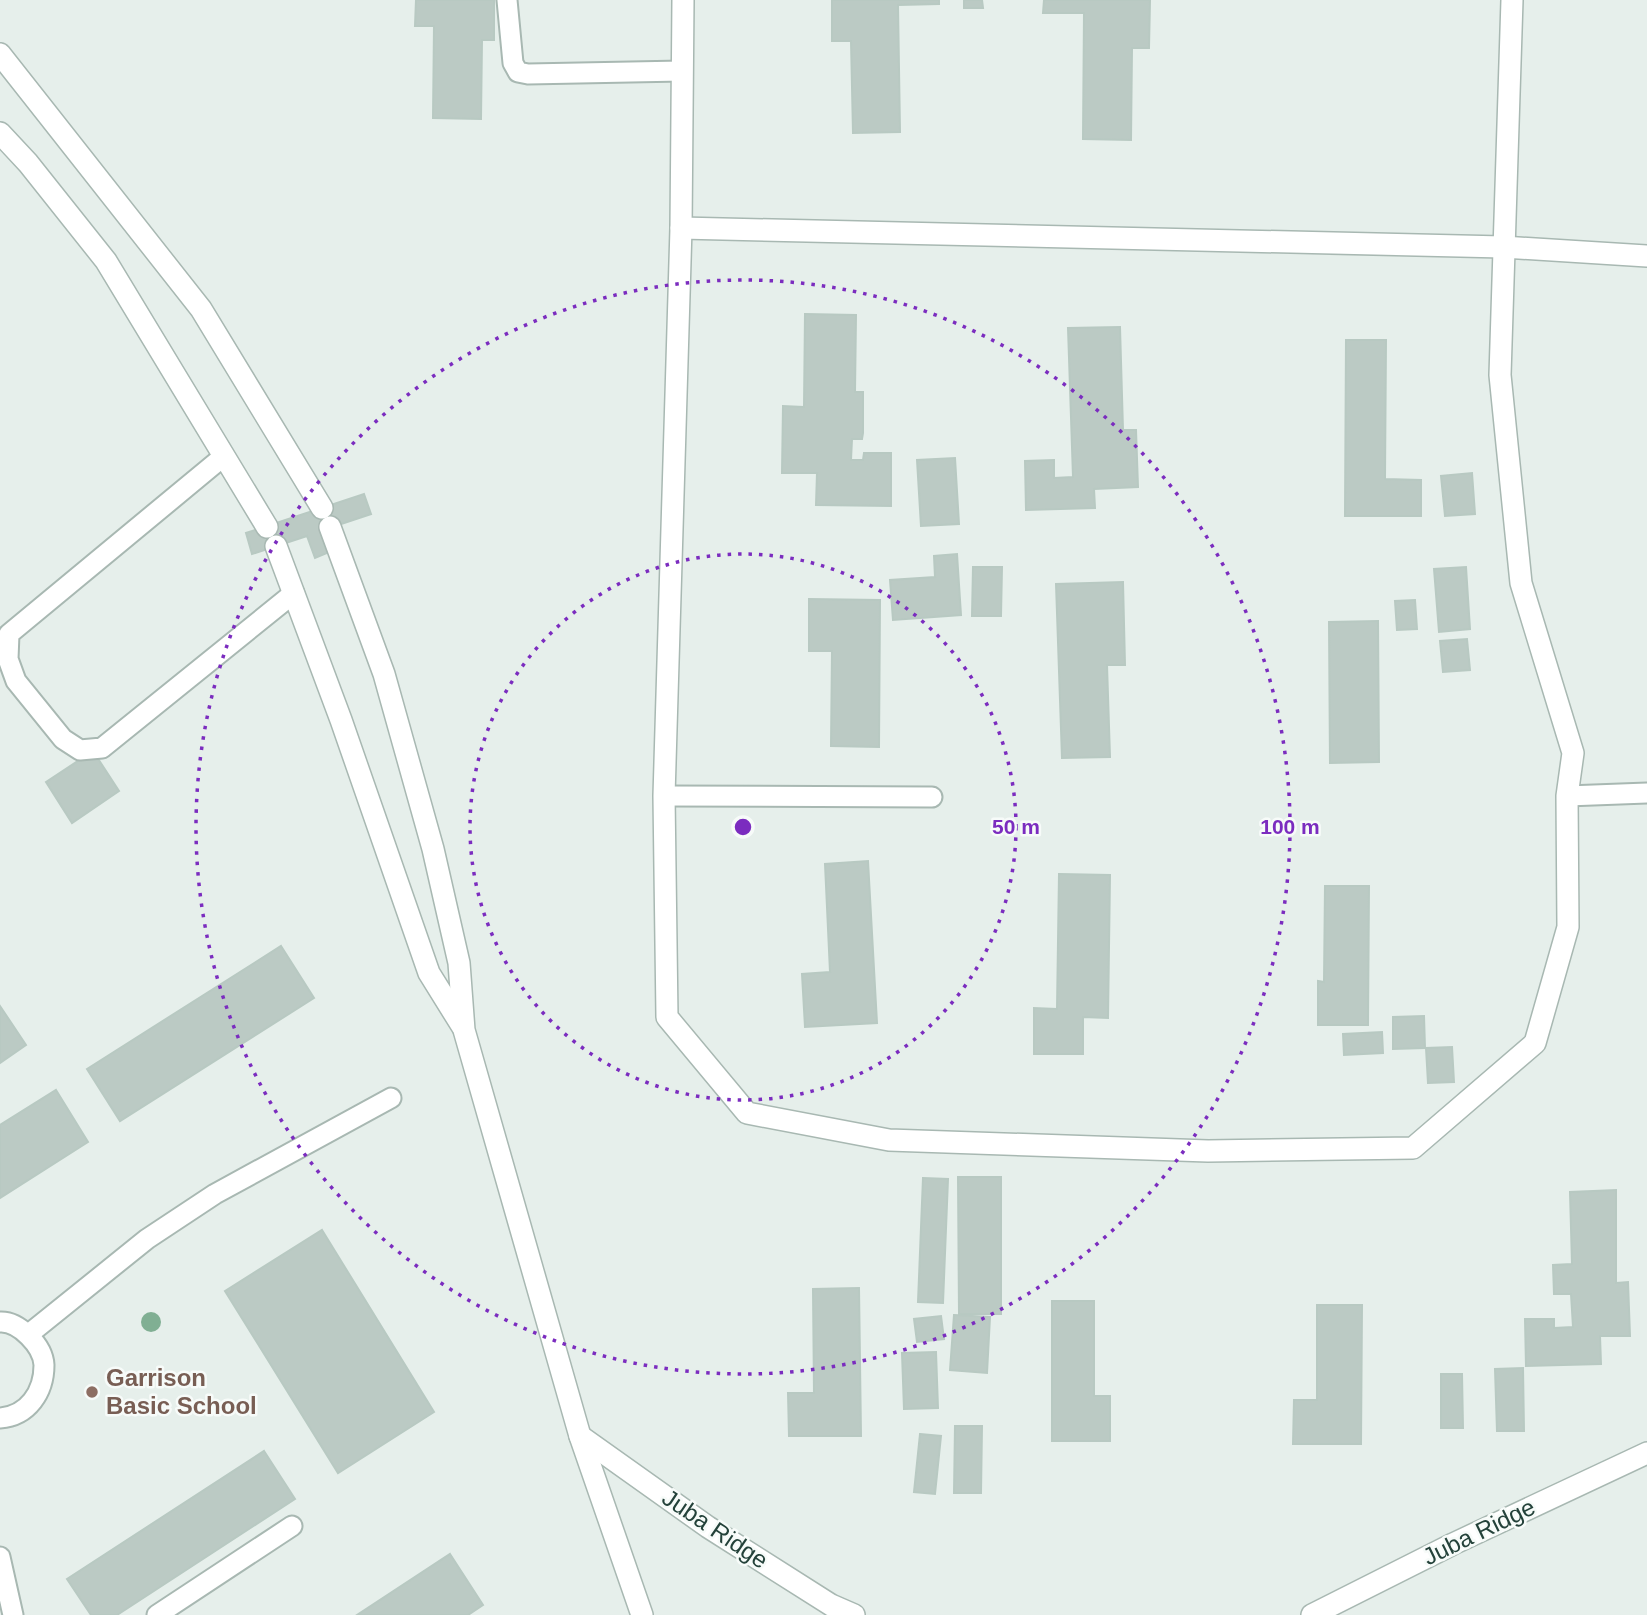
<svg xmlns="http://www.w3.org/2000/svg" width="1647" height="1615" font-family="Arial,sans-serif">
	<style>
		.building { fill: #bbcac4; stroke: #b8c9c2; stroke-width: 2 }
		.lines { fill: none; stroke-linecap: round; stroke-linejoin: round }
		.lane-casing { stroke: #a8b8b2; stroke-width: 23 }
		.street-casing { stroke: #a8b8b2; stroke-width: 24 }
		.lane { stroke: #fff; stroke-width: 19 }
		.street { stroke: #fff; stroke-width: 21 }
		.tree { fill: #80af93 }
		.ring { fill: none; stroke: #7b2cbf; stroke-width: 3.5; stroke-dasharray: 3.5 7 }
		.education-dot { fill: #8d6e63; stroke: #f7fbf9; stroke-width: 2.5 }
		.labels { text-anchor: middle; stroke-width: 5; stroke-linejoin: round; paint-order: stroke }
		.education-label { font-size: 24px; font-weight: bold; fill: #785e54; stroke: #f7fbf9; text-anchor: start }
		.street-label { font-size: 24px; fill: #24423a; stroke: #f7fbf9 }
		.centre { fill: #7b2cbf; stroke: #f7fbf9; stroke-width: 3.5 }
		.ring-label { font-size: 21px; text-anchor: middle; font-weight: bold; fill: #7b2cbf; stroke: #f7fbf9; stroke-width: 5; stroke-linejoin: round; paint-order: stroke }
	</style>
	<rect width="100%" height="100%" fill="#e6efeb"/>
	<!-- building -->
	<g class="building">
		<path d="M416,0H494V40H482L481,119L433,118L434,26H415Z"/>
		<path d="M832,0H939V4L898,5L900,132L853,133L851,41H832Z"/>
		<path d="M964,0H982L983,8H964Z"/>
		<path d="M1044,0H1150L1149,48H1132L1131,140L1083,139L1084,13H1043Z"/>
		<path d="M805,314L856,315L855,392H863V433L862,439H852L851,460H863L864,453H891V506L816,505L817,473H782L783,406L804,407Z"/>
		<path d="M1120,327L1123,430H1136L1138,487L1094,489L1095,508L1026,510L1025,461L1054,460V478L1073,477L1068,328Z"/>
		<path d="M1346,340H1386L1385,479L1421,480V516H1345Z"/>
		<path d="M955,458L959,524L921,526L917,460Z"/>
		<path d="M1472,473L1475,514L1445,516L1441,476Z"/>
		<path d="M364,494L371,514L320,531L327,553L315,558L307,536L252,554L246,533Z"/>
		<path d="M957,554L961,615L893,620L890,580L935,577L934,556Z"/>
		<path d="M973,567H1002L1001,616H972Z"/>
		<path d="M1466,567L1470,629L1439,632L1434,569Z"/>
		<path d="M1123,582L1125,665H1107L1110,757L1062,758L1056,584Z"/>
		<path d="M809,599L880,600L879,747L831,746L832,651H809Z"/>
		<path d="M1415,600L1417,629L1397,630L1395,601Z"/>
		<path d="M1378,621L1379,762L1330,763L1329,622Z"/>
		<path d="M1467,639L1470,670L1443,672L1440,641Z"/>
		<path d="M93,751L119,791L72,823L46,782Z"/>
		<path d="M868,861L877,1023L805,1027L802,974L830,972L825,864Z"/>
		<path d="M1059,874L1110,875L1108,1018L1083,1017V1054H1034V1008L1057,1009Z"/>
		<path d="M1325,886H1369L1368,1025H1318V981L1324,982Z"/>
		<path d="M281,946L314,998L120,1121L87,1069Z"/>
		<path d="M0,1006L26,1045L0,1063Z"/>
		<path d="M1424,1016L1425,1048L1393,1049V1017Z"/>
		<path d="M1382,1032L1383,1053L1344,1055L1343,1034Z"/>
		<path d="M1452,1047L1454,1082L1428,1083L1426,1048Z"/>
		<path d="M56,1090L88,1142L0,1198V1125Z"/>
		<path d="M958,1177H1001V1314H959Z"/>
		<path d="M923,1178L948,1179L943,1303L918,1302Z"/>
		<path d="M1616,1190V1283L1628,1282L1630,1336H1600L1601,1364L1526,1366L1525,1319H1554V1328L1573,1327L1571,1294H1554L1553,1265L1572,1264L1570,1192Z"/>
		<path d="M322,1230L434,1412L338,1473L225,1291Z"/>
		<path d="M859,1288L861,1436H789L788,1393H814L813,1289Z"/>
		<path d="M1052,1301H1094V1396H1110V1441H1052Z"/>
		<path d="M1317,1305H1362L1361,1444H1293L1294,1400H1317Z"/>
		<path d="M954,1315L990,1317L987,1373L950,1370Z"/>
		<path d="M941,1316L944,1339L917,1342L914,1319Z"/>
		<path d="M936,1352L938,1408L904,1409L902,1353Z"/>
		<path d="M1523,1368L1524,1431H1497L1495,1369Z"/>
		<path d="M1441,1374H1462L1463,1428H1441Z"/>
		<path d="M955,1426H982L981,1493H954Z"/>
		<path d="M920,1434L941,1436L935,1494L914,1492Z"/>
		<path d="M264,1451L295,1499L117,1615H91L67,1579Z"/>
		<path d="M450,1554L483,1605L468,1615H357Z"/>
	</g>
	<g class="lines">
		<defs>
			<g id="lane">
				<path d="M507,0L513,63L518,72L528,74L682,71"/>
				<path d="M224,456L9,634L8,659L16,681L63,739L80,750L102,748L294,593"/>
				<path d="M664,796L932,797"/>
				<path d="M1567,796L1647,793"/>
				<path d="M0,1322C19,1321 43,1346 44,1365C44,1392 28,1416 0,1418"/>
				<path d="M29,1334L147,1239L215,1194L391,1098"/>
				<path d="M0,1557L13,1615"/>
				<path d="M157,1615L292,1526"/>
			</g>
			<g id="street">
				<path d="M683,0L681,228L664,796L667,1017L747,1113L889,1140L1208,1151L1413,1148L1535,1043L1568,927L1567,796L1573,753L1521,583L1500,375L1512,0"/>
				<path d="M0,54L201,309L322,508"/>
				<path d="M0,133L28,163L106,261L267,527"/>
				<path d="M681,228L1503,247L1647,256"/>
				<path d="M330,527L384,674L433,849L459,963L464,1030L580,1436L642,1615"/>
				<path d="M276,546L341,720L429,973L462,1026"/>
				<path d="M580,1436L708,1527L831,1605L854,1615"/>
				<path d="M1312,1615L1453,1544L1647,1453"/>
			</g>
		</defs>
		<!-- lane casing -->
		<use href="#lane" class="lane-casing"/>
		<!-- street casing -->
		<use href="#street" class="street-casing"/>
		<!-- lane -->
		<use href="#lane" class="lane"/>
		<!-- street -->
		<use href="#street" class="street"/>
	</g>
	<!-- trees -->
	<circle class="tree" cx="151" cy="1322" r="10"/>
	<!-- distance rings -->
	<g class="ring">
		<circle cx="743" cy="827" r="273"/>
		<circle cx="743" cy="827" r="547"/>
	</g>
	<!-- markers -->
	<circle class="education-dot" cx="92" cy="1392" r="7"/>
	<g class="labels">
		<!-- education labels -->
		<g class="education-label">
			<text x="106" y="1386">Garrison<tspan x="106" dy="28">Basic School</tspan></text>
		</g>
		<!-- street labels -->
		<g class="street-label">
			<text transform="translate(715 1529) rotate(34)" y="8">Juba Ridge</text>
			<text transform="translate(1479 1532) rotate(-26)" y="8">Juba Ridge</text>
		</g>
	</g>
	<circle cx="743" cy="827" r="10" class="centre"/>
	<g class="ring-label">
		<text x="1016" y="834">50 m</text>
		<text x="1290" y="834">100 m</text>
	</g>
</svg>
